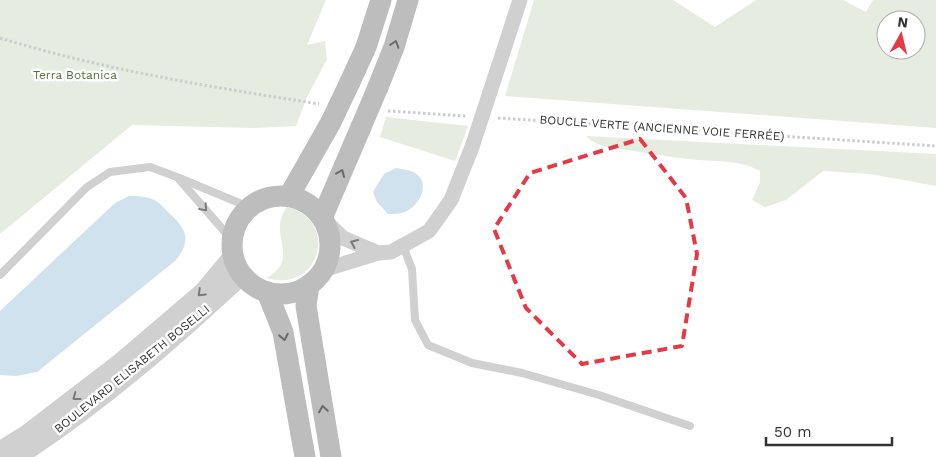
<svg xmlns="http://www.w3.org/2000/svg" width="936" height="457" font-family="'Work Sans',sans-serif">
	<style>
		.green { fill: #e6ecdf; fill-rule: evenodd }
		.water { fill: #cfe2ee }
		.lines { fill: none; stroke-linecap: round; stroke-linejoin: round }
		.path { stroke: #cdcdcd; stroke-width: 3; stroke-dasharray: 2.5 2.5; stroke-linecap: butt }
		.service { stroke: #d0d0d0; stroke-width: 8 }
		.minor { stroke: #d0d0d0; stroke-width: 15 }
		.tertiary { stroke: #d0d0d0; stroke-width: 19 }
		.secondary { stroke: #bdbdbd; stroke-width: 21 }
		.minor-bridge { stroke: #d0d0d0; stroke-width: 15 }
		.secondary-bridge { stroke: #bdbdbd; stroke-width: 21 }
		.oneway { stroke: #6a6a6a }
		.oneway2 { stroke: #7a7a7a }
		.marked { fill: none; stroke: #e63946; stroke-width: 4; stroke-dasharray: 10 6; stroke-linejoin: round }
		.labels { text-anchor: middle; stroke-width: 5; stroke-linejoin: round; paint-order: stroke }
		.park-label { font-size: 12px; fill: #56703f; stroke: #fff }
		.street-label { font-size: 12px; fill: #333; stroke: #fff }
	</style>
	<rect width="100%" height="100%" fill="#fff"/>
	<!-- green -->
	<g class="green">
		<path d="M0,0H326L307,45L325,41L327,59L307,97L296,126L254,128L132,125L0,234Z"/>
		<path d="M534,0H673L715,27L756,0H843L866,12L873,0H936V128L505,96ZM886,20H916V50H886Z"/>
		<path d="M386,117L468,126L455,161L380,137Z"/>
		<path d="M586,136L936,154V186L870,174L823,171L786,200L765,207L752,200L760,182V171C739,159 713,162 689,159C669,157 648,153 628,150C614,148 596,147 586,136Z"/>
		<path d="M287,207C341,221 319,294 267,278C302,257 266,235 287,207Z"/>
	</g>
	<!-- water -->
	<g class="water">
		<path d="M396,168C401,169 410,170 415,173C431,183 420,204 407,211C401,214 394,214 388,214L377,202L373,192L384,174Z"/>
		<path d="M129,196C138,196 147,196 156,201C161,204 166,210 170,214C188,230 191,242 175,261L37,372L16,376L0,375V311L115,203Z"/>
	</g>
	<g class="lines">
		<!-- path -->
		<g class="path">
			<path d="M0,38C104,70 212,87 319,104"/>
			<path d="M388,111L466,116"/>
			<path d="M498,118L936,146"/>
		</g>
		<!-- service -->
		<g class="service">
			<path d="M178,178L232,240"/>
			<path d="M403,246L412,269L415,320L428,345L472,363L522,373L599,395L690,426"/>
			<path d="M0,275L87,187L110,172L150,167L177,177L249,207"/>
		</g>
		<!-- minor -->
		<g class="minor">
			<path d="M490,92L520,0"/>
			<path d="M322,218L343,238L378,253L323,270"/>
			<path d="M378,253L391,252L429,231L451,200L472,147"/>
		</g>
		<!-- tertiary -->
		<g class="tertiary">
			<path d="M0,451L27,434L121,362L203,292L233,256"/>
			<path d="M17,457C98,405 171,341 242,275"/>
		</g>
		<!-- secondary -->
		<g class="secondary">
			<path d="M350,82L366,47L381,0"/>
			<path d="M378,87L394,47L408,0"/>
			<circle cx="281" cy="245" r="49"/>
			<path d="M289,196L331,122"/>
			<path d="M322,218L361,127"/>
			<path d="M309,285L306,306L331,457"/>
			<path d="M267,292L283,332L305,457"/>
		</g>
		<!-- minor-bridge -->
		<path class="minor-bridge" d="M472,147L490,92"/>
		<!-- secondary-bridge -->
		<g class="secondary-bridge">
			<path d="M331,122L350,82"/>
			<path d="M361,127L378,87"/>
		</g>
	</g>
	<!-- one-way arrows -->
	<defs><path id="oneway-chevron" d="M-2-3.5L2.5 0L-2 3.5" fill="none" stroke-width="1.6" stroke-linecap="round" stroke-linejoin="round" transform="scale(1.25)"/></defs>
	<g class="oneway">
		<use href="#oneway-chevron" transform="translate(395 44) rotate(-72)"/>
		<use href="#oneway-chevron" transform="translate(341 173) rotate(-67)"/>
		<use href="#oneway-chevron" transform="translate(284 337) rotate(79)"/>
		<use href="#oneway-chevron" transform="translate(323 409) rotate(-99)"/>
	</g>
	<g class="oneway2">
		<use href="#oneway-chevron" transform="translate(204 208) rotate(49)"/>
		<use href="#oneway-chevron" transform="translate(354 243) rotate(-156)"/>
		<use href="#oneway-chevron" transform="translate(201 293) rotate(136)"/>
		<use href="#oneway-chevron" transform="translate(76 397) rotate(143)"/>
	</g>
	<!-- marked area -->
	<path class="marked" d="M640,139L686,198L697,254L682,346L582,364L526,308L494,229L530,173Z"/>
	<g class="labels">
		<!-- park labels -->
		<g class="park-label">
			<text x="75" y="79">Terra Botanica</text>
		</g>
		<!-- street labels -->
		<g class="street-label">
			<text transform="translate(662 128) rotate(4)" y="4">BOUCLE VERTE (ANCIENNE VOIE FERRÉE)</text>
			<text transform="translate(132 369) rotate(-39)" y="4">BOULEVARD ELISABETH BOSELLI</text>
		</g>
	</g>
	<!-- north arrow -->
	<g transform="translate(901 35) rotate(8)"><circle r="24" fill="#ffffff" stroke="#adadad"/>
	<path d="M0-4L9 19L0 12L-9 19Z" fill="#e63946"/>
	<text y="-8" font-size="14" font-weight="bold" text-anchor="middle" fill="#333333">N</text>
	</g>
	<!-- scale -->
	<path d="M766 437v8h126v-8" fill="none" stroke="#333333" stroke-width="2.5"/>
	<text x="774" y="437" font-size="15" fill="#333333" stroke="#ffffff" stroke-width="4" paint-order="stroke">50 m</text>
</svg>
